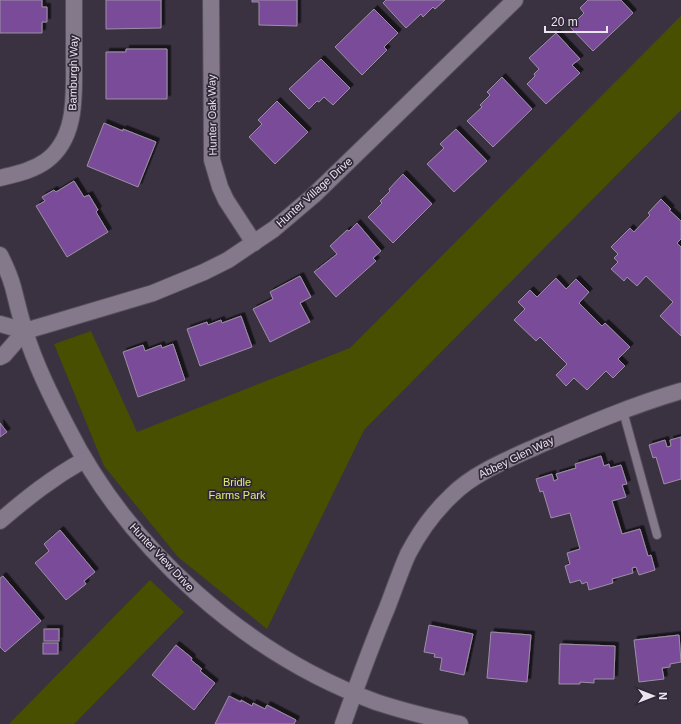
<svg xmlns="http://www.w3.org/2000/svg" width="681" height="724" font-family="Arial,sans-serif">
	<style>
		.green { fill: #484f00 }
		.building { fill: #7a4c99; stroke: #9b90a3; filter: url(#shadow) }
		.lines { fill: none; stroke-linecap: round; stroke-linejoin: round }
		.lane-casing { stroke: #564e5b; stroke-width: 10 }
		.street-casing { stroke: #564e5b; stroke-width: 18 }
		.lane { stroke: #83798b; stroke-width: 8 }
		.street { stroke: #83798b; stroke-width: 16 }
		.labels { text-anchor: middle; stroke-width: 3.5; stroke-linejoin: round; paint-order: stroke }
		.street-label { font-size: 11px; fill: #ebe5ef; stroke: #302737 }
		.park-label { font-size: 11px; fill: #e0f06b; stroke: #302737 }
	</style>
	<defs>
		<filter id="shadow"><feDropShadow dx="3.5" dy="-3.5" stdDeviation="0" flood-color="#0009"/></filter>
	</defs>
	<rect width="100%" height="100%" fill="#3a3141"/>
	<!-- green -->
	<g class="green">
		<path d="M681,16V110L364,430L267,629L178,557L104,466L54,344L91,331L137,432L350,348Z"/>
		<path d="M150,580L184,612L74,724H9Z"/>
	</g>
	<!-- building -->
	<g class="building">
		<path d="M0,0H42V7H47V22H42V33H0Z"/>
		<path d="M106,0H161V28L106,29Z"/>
		<path d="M252,0H297V26L259,25V2H252Z"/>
		<path d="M386,0H445L435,9L433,7L423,17L421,14L406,28L383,3Z"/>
		<path d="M588,0H621L633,13L593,51L570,27L584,13L580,8Z"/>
		<path d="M374,9L398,33L384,47L387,50L362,75L335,47Z"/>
		<path d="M556,33L580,59L572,65L580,73L546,104L527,84L535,76L534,74L539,69L529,58Z"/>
		<path d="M126,49H167V99H106V52H126Z"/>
		<path d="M321,59L350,88L333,105L324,97L319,102L317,101L309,109L289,89Z"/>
		<path d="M502,77L532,109L493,147L467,121L482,107L480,105L490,95L487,92Z"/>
		<path d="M277,101L308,132L275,164L249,137L262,124L258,120Z"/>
		<path d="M104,123L123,131V129L156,142L138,187L87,166Z"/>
		<path d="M456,129L487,161L454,192L427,164L444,148L440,144Z"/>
		<path d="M403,174L432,204L393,243L368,217L382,203L380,201L390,191L389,189Z"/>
		<path d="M74,181L84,197L89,195L98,210L96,212L108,232L67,257L36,206L45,201L42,197L54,190L56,192Z"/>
		<path d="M661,199L671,209L669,210L681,221V239L677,243L681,247V336L660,316L673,302L646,276L637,286L627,277L624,281L611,269L618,262L614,258L618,254L611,247L630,228L634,232L650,215L648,213Z"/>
		<path d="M357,223L381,251L373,258L376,261L336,297L314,272L337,254L330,246L347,230L349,231Z"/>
		<path d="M300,276L311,297L300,303L310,322L270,342L253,309L273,299L270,292Z"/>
		<path d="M556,278L566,289L576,279L589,292L579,303L602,326L605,323L630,347L618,359L625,366L613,378L606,371L587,390L574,378L566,386L556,375L567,364L540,337L536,341L514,320L525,309L518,302L530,290L537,297Z"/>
		<path d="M241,316L252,347L200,366L187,329L207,322L208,325L221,320L222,323Z"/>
		<path d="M173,344L185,380L138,397L123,352L143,345L145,351L161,345L162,348Z"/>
		<path d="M0,423L7,432L0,437Z"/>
		<path d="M681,437V479L664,484L656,457L653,458L649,445L665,440L667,447L671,446L670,440Z"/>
		<path d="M601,456L604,466L609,464L610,468L621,465L627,484L622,485L626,497L612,501L622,534L640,529L648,556L651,555L655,570L639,575L636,567L632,568L633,573L612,579L613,583L589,590L587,582L582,584L580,580L570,583L565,566L570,564L567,553L580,549L570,513L551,518L543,491L540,492L536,479L552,474L554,481L558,479L556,474L576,468L575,464Z"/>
		<path d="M60,530L95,572L84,581L86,584L66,600L35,563L49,551L44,544Z"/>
		<path d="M3,576L41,621L5,652L0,647V578Z"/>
		<path d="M429,625L473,634L464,675L440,670L442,658L434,657L435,654L424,652Z"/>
		<rect x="44" y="629" width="15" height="12"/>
		<path d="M491,632L531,635L527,682L487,678Z"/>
		<path d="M679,635L681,662L670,664V667L662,668L664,679L639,682L634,640Z"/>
		<rect x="43" y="643" width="15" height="11"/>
		<path d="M560,644L615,646L614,679H594V683L580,682V684H559Z"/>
		<path d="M176,645L192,658L191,660L202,669L200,671L215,683L194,710L152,675Z"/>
		<path d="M229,696L241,702V700L252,706L253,703L265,709L267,705L296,720L294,724H215Z"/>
	</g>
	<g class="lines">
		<defs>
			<path id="lane" d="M623,411L657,535"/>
			<g id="street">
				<path d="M211,0L212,160L220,187L226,200L254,243"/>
				<path d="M0,178C16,174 32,171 46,161C77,138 74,96 74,62C74,41 74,21 74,0"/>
				<path d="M0,255C5,265 10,276 13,287C17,302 20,317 25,331C35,364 51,396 67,427C128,549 247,655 376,702C403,711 432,718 460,724"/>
				<path d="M0,324L25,331L49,324L153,293L204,272L228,260L274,229L313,196L515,0"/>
				<path d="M0,357L4,355L25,331"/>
				<path d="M0,521C28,497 52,478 84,460"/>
				<path d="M343,724C357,685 371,646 387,608C394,590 400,572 408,554C419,533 434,512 451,496C473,473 511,458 540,445C586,425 633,405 681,391"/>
			</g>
		</defs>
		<!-- lane casing -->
		<use href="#lane" class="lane-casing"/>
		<!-- street casing -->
		<use href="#street" class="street-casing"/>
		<!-- lane -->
		<use href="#lane" class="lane"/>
		<!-- street -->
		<use href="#street" class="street"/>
	</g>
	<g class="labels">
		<!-- street labels -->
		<g class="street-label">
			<text transform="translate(73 73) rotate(-89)" y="4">Bamburgh Way</text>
			<text transform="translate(212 115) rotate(-91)" y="4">Hunter Oak Way</text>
			<text transform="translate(314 192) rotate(-42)" y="4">Hunter Village Drive</text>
			<text transform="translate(516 457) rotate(-26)" y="4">Abbey Glen Way</text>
			<text transform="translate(162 557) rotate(47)" y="4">Hunter View Drive</text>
		</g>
		<!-- park labels -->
		<g class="park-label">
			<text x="237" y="486">Bridle<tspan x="237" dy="13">Farms Park</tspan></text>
		</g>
	</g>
	<!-- north arrow -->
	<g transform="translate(653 696) rotate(90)" stroke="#302737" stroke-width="3" paint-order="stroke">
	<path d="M0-3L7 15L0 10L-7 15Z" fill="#ebe5ef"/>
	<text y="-6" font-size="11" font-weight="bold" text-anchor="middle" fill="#ebe5ef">N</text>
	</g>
	<!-- scale -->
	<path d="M545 26v6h62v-6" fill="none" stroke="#ebe5ef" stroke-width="2"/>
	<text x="551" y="26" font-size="12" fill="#ebe5ef" stroke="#302737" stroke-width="3" paint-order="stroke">20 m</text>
</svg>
